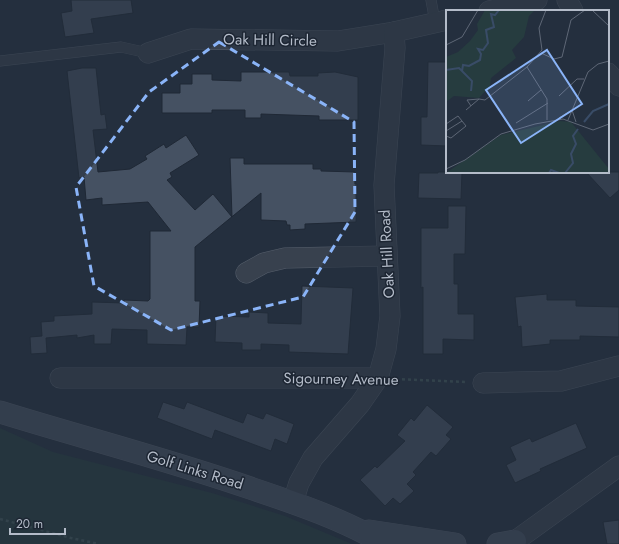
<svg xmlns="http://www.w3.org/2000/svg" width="619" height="544" font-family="Jost,sans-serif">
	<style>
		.green { fill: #263c3f }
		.building { fill: #455162; stroke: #1f2835 }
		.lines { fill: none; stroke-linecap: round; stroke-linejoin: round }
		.lane-casing { stroke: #565f6c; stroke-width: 11 }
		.street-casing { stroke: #565f6c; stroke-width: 21 }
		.secondary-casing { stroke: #565f6c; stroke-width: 23 }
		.path { stroke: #44595c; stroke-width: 2.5; stroke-dasharray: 3 3; stroke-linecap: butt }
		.lane { stroke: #38414e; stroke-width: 10 }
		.street { stroke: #38414e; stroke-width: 20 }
		.secondary { stroke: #465061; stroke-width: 22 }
		.marked { fill: none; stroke: #8ab4f8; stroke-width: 3; stroke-dasharray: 8 5; stroke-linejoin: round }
		.labels { text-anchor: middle; stroke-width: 3; stroke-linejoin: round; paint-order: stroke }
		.street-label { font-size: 15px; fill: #b4bcc9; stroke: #1d2633 }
		.inset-river { fill: none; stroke: #394c67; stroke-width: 2 }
		.inset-road { fill: none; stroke: #5e6776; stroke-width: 1 }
		.view { fill: #8ab4f8; fill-opacity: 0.15; stroke: #8ab4f8; stroke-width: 2 }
		.inset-edge { fill: none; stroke: #b4bcc9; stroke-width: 2 }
	</style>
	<rect width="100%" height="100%" fill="#242f3e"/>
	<!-- green -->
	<path class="green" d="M0,428L53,452L212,493L285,516L352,544H0Z"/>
	<!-- building -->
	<g class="building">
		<path d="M71,0H131L133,13L91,19L94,33L65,37L61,13L72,11Z"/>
		<path d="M428,62H447V146L421,145V117H427Z"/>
		<path d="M82,68H96L101,115L105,114L107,129L93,130L98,172L130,169L147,159L145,156L164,144L166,148L186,135L199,155L170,173L172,177L167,180L195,210L213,194L232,217L230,158H244V164H313V169H321V171L355,172V184H357L356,222L305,224V229L290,230V225H287L286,221L261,220V193L195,247V301H200L199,327H187L186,345L147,344V330L112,329L111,344H94V335L77,338V335L46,338L47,353L31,354L30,337L42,336L41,322L54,321V316L92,314V302L124,303V300L148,301L150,299V231H171L148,202L102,205V198L86,200L84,177L79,178L67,71Z"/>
		<path d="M241,72H289L290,76H318V73L335,72L358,77V120H319V116L261,114V118H245V110H212V113H162V93H180V84H192V74H212V80L241,81Z"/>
		<path d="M438,172H462L461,199L418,198L419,173H438Z"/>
		<path d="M586,172H619V190L610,198Z"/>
		<path d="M448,206H466L465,254H454V284H458V314H474V340L443,339V354H423V287L421,288V228H448Z"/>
		<path d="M302,286L353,288L348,354L289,352V345L261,344V350H242V343L215,342L216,316L249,317V312L268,313V323L301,324Z"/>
		<path d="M547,294V300H576V306L619,307V337L580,336V340H550V344L522,347L521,326L518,327L515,297Z"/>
		<path d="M163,402L184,409L187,402L243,423L247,413L263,419L266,413L294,424L287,444L275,439L271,451L215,430L212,439L157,418Z"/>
		<path d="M427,405L453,427L446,435L451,439L436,456L431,452L413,472L416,475L407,484L414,491L400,504L393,498L385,506L360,480L375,466L377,468L405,441L397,435L411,418L414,421Z"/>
		<path d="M576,423L587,448L540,469L541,471L515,483L506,465L516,460L510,447L530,438L532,442Z"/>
		<path d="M619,520V544H607L603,522Z"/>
	</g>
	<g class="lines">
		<defs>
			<g id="lane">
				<path d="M431,0L435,22"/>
				<path d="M0,61L121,47L148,53"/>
			</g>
			<g id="street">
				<path d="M567,0L573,11"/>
				<path d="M489,11L537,0"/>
				<path d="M148,53L191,39L338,41L394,32"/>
				<path d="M608,73L619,86"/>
				<path d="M246,273L264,263L285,258L386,256"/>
				<path d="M60,378H378"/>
				<path d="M483,383L561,381L619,366"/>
				<path d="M293,502L299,483L313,458L360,404L378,378L386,349L390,316L384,185L395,48L394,32L447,20"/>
				<path d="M511,544L619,466"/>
			</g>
			<g id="secondary">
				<path d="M0,412C84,438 170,460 253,489C298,504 344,520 385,544"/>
				<path d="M369,531L455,544"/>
				<path d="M498,544L515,541"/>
			</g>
		</defs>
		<!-- lane casing -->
		<use href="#lane" class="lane-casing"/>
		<!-- street casing -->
		<use href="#street" class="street-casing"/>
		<!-- secondary casing -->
		<use href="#secondary" class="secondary-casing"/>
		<!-- path -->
		<g class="path">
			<path d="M396,379L465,382"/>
			<path d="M0,519L71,538L99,544"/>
		</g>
		<!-- lane -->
		<use href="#lane" class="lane"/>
		<!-- street -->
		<use href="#street" class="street"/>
		<!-- secondary -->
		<use href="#secondary" class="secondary"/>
	</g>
	<!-- marked area -->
	<path d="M0 0H619V544H0ZM219,42L354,122L355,212L303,297L171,330L94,286L76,187L149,92Z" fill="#242f3e" fill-opacity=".55" fill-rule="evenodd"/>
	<path class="marked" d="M219,42L354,122L355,212L303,297L171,330L94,286L76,187L149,92Z"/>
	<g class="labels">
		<!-- street labels -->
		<g class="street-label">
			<text transform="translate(270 40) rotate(1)" y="5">Oak Hill Circle</text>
			<text transform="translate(387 254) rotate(-93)" y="5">Oak Hill Road</text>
			<text transform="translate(341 379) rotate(1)" y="5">Sigourney Avenue</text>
			<text transform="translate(195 470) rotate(17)" y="5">Golf Links Road</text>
		</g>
	</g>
	<!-- overview -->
	<g transform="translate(446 10)">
		<rect width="163" height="163" fill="#242f3e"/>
		<path d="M39,0H89L83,6L78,27L66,40L70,48L45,68L44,76L33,88L8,86L0,92V47L12,42L24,31L32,20L31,14ZM114,111L125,112L163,159V163H0L55,125Z" fill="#263c3f"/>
		<path class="inset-river" d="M0,60L13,58L16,61L17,55L23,56L34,50L35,44L32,39L37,40L42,33L40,20L48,17L45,4L49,5L53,0M16,61L26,71L25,81M138,112L147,101L163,94M103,163L105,160L113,163M119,163L127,153L125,144L130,134L127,126L132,119"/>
		<path class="inset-road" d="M100,0L93,18L96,40L81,57L101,89V110M146,0L163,16M0,35L16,27L32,0M95,43L108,49L116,47L125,10L139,0M113,86L131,69H138M82,91L95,80M25,96L21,90L33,89M20,100L33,89L39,90L81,57M126,100L130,112M113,108L126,100M122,110L142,62L152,54L163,51M70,113L102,93M0,114L12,106L20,116L5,128L0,126M0,121L16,111M0,159L19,150L55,124L89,114L117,109L147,120L163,114"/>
		<path class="view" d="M101,40L136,94L75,133L40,80Z"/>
		<rect width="163" height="163" class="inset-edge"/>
	</g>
	<!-- scale -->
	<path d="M10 528v6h55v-6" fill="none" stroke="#b4bcc9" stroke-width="2"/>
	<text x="16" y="528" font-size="12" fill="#b4bcc9" stroke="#1d2633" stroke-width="3" paint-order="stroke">20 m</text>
</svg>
